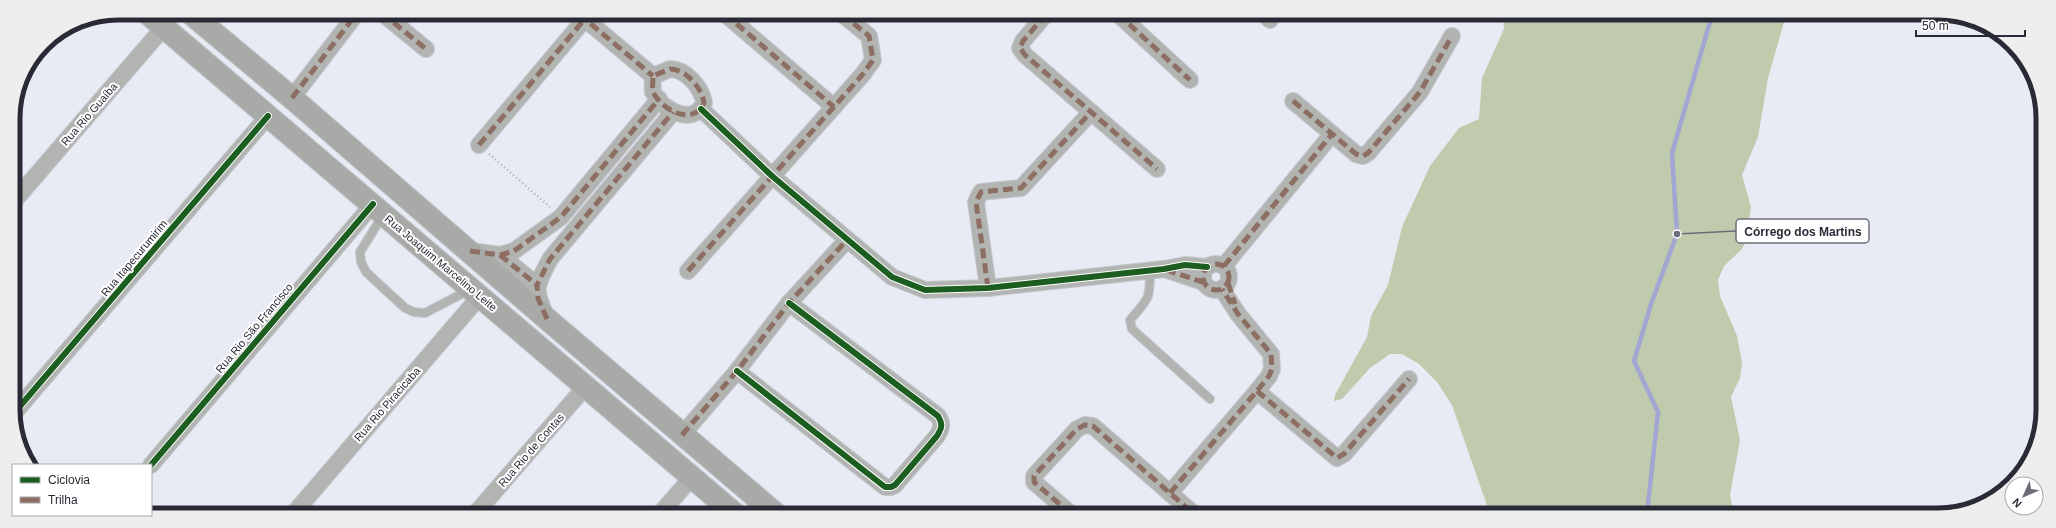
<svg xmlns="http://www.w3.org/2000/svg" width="2056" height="528" font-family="Arial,sans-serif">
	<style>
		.forest { fill: #bfcbac }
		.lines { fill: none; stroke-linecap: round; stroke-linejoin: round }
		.stream { stroke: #a2a6d3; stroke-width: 4.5 }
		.service-casing { stroke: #c6c8d1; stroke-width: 10 }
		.minor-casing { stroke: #c6c8d1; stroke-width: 18 }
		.secondary-casing { stroke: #c6c8d1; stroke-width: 24 }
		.path { stroke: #aaabad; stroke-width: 2.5; stroke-dasharray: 1 3; stroke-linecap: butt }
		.service { stroke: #b2b4b2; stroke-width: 8 }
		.minor { stroke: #b2b4b2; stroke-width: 16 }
		.secondary { stroke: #a8aaa7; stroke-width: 22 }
		.quiet { stroke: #8d6e63; stroke-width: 5; stroke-dasharray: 10 5; stroke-linecap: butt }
		.cycleway-casing { stroke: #fff; stroke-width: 8 }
		.cycleway { stroke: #1b5e20; stroke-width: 6 }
		.labels { text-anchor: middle; stroke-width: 4; stroke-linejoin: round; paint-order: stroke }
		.street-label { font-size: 11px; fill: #292a36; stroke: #fff }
		.rim { fill: none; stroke: #292a36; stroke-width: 5 }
		.leader { fill: none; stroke: #6c6d78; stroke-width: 1.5 }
		.callout-dot { fill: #6c6d78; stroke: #fff; stroke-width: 1.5 }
		.callout { fill: #fff; stroke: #6c6d78; stroke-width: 1.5 }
		.callout-label { font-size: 12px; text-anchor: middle; font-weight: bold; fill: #292a36 }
	</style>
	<rect width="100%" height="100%" fill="#e8eaf4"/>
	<!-- forest -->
	<path class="forest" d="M1503,15H1786L1768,78L1758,137L1742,175L1751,207L1746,241L1742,249L1724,266L1718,280L1720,296L1737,336L1742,363L1740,378L1731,397L1740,440L1730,495L1734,515L1490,514L1452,405L1437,382L1419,364L1402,354H1390L1370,368L1342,399L1334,401L1335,395L1367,337L1371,316L1388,285L1402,227L1430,166L1459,128L1479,119L1482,78L1504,29Z"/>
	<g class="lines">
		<!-- stream -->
		<path class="stream" d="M1647,514L1658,412L1634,361L1651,304L1677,234L1672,153L1712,15"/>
		<defs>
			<g id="service">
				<path d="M383,215L360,252L361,262L366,272L405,308L414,312L425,313L469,290"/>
				<path d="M1150,271C1150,300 1149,298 1130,320L1132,329L1210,399"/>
			</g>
			<g id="minor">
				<path d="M382,13L426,49"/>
				<path d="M579,14L653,76"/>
				<path d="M725,14L834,107"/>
				<path d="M1046,14L1023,41L1020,48L1025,55L1157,169"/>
				<path d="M1118,14L1190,80"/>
				<path d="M1264,14L1270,20"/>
				<path d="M670,69C686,69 702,88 704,103C693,127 662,110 653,92C652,88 653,81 653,76Z"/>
				<path d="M292,98L357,13"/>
				<path d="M1293,101L1356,154L1363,156L1368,153L1420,92L1452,36"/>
				<path d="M701,109L772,176L892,277L925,290L988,288L1164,269L1185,265L1207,267"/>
				<path d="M479,145L589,14"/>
				<path d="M14,201L164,27"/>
				<path d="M470,251L500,255L514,251L561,217L659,99"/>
				<path d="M500,255L537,285"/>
				<circle cx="1216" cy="277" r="13"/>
				<path d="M1224,266L1332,134"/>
				<path d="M1164,269L1203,282"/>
				<path d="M688,271L863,74L873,60L869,36L842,14"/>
				<path d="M988,288L976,202L981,192L1021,188L1091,112"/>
				<path d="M546,316C533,286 536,287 550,259L673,112"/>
				<path d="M737,371L885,487H891L895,485L937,436C942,428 943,424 938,416L789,303"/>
				<path d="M1257,391L1337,458L1344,454L1409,379"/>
				<path d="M15,412L268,116"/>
				<path d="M682,435L737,371L789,303L846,241"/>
				<path d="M151,465L373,204"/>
				<path d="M1170,493L1257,391L1269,376L1272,369L1271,354L1238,314L1222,289"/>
				<path d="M294,513L480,296"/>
				<path d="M476,513L586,386"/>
				<path d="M660,514L692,477"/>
				<path d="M1071,514L1034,482V476L1077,429L1085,425L1093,426L1194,514"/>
			</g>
			<g id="secondary">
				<path d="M147,13L735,514"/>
				<path d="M190,13L292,98L547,319L776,514"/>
			</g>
		</defs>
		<!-- service casing -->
		<use href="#service" class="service-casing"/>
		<!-- minor casing -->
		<use href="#minor" class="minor-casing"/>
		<!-- secondary casing -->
		<use href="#secondary" class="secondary-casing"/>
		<!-- path -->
		<path class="path" d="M489,154L550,207"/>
		<!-- service -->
		<use href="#service" class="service"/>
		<!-- minor -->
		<use href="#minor" class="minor"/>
		<!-- secondary -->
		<use href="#secondary" class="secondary"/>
		<!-- quiet -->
		<g class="quiet">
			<path d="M382,13L426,49"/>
			<path d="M579,14L653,76"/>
			<path d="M725,14L834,107"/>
			<path d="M1046,14L1023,41L1020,48L1025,55L1157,169"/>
			<path d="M1118,14L1190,80"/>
			<path d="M1264,14L1270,20"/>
			<path d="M1126,21L1132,14"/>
			<path d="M670,69C686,69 702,88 704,103C693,127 662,110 653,92C652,88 653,81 653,76Z"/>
			<path d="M292,98L357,13"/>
			<path d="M1293,101L1356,154L1363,156L1368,153L1420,92L1452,36"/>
			<path d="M479,145L589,14"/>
			<path d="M470,251L500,255L514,251L561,217L659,99"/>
			<path d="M500,255L537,285"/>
			<circle cx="1216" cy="277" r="13"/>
			<path d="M1224,266L1332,134"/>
			<path d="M1166,270L1203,282"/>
			<path d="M688,271L863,74L873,60L869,36L842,14"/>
			<path d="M1228,283L1235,304"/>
			<path d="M988,288L976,202L981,192L1021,188L1091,112"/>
			<path d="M547,319L538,298L537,285L550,259L673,112"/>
			<path d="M1257,391L1337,458L1344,454L1409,379"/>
			<path d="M682,435L737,371L789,303L846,241"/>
			<path d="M1170,493L1257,391L1269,376L1272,369L1271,354L1238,314L1222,289"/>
			<path d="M1071,514L1034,482V476L1077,429L1085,425L1093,426L1194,514"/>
		</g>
		<defs>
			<g id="cycleway">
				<path d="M701,109L772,176L892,277L925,290L988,288L1164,269L1185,265L1207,267"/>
				<path d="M737,371L885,487H891L895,485L937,436C942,428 943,424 938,416L789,303"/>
				<path d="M15,412L268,116"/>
				<path d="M151,465L373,204"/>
			</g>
		</defs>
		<!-- cycleway casing -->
		<use href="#cycleway" class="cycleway-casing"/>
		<!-- cycleway -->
		<use href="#cycleway" class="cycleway"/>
	</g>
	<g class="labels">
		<!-- street labels -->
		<g class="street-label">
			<text transform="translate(89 114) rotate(-49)" y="4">Rua Rio Guaíba</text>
			<text transform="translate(134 258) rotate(-50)" y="4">Rua Itapecurumirim</text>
			<text transform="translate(441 263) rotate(40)" y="4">Rua Joaquim Marcelino Leite</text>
			<text transform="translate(254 328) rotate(-50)" y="4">Rua Rio São Francisco</text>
			<text transform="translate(387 404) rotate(-49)" y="4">Rua Rio Piracicaba</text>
			<text transform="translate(531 450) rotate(-49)" y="4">Rua Rio de Contas</text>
		</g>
	</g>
	<!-- crop -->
	<path d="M0 0H2056V528H0ZM118 20H1938A98 98 0 0 1 2036 118V410A98 98 0 0 1 1938 508H118A98 98 0 0 1 20 410V118A98 98 0 0 1 118 20Z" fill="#eeeeef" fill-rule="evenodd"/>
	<path class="rim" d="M118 20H1938A98 98 0 0 1 2036 118V410A98 98 0 0 1 1938 508H118A98 98 0 0 1 20 410V118A98 98 0 0 1 118 20Z"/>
	<!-- callouts -->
	<path class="leader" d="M1677 234L1736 231"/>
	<circle class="callout-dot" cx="1677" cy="234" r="4"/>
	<rect class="callout" x="1736" y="219" width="133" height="24" rx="4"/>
	<g class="callout-label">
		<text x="1803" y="236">Córrego dos Martins</text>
	</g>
	<!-- legend -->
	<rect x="12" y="464" width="140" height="52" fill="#ffffff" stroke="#a9aaaf"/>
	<rect x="20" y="477" width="20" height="6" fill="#1b5e20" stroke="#a9aaaf"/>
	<text x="48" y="484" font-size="12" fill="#292a36">Ciclovia</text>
	<rect x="20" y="497" width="20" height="6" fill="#8d6e63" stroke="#a9aaaf"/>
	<text x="48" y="504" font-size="12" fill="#292a36">Trilha</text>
	<!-- north arrow -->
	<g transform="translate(2024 496) rotate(225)"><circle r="19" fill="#ffffff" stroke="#a9aaaf"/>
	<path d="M0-3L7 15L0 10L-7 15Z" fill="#6c6d78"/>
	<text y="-6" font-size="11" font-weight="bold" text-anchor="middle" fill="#292a36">N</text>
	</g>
	<!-- scale -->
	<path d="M1916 30v6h109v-6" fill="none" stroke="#292a36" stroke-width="2"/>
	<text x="1922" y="30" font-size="12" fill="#292a36" stroke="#ffffff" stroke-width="3" paint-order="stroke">50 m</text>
</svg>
